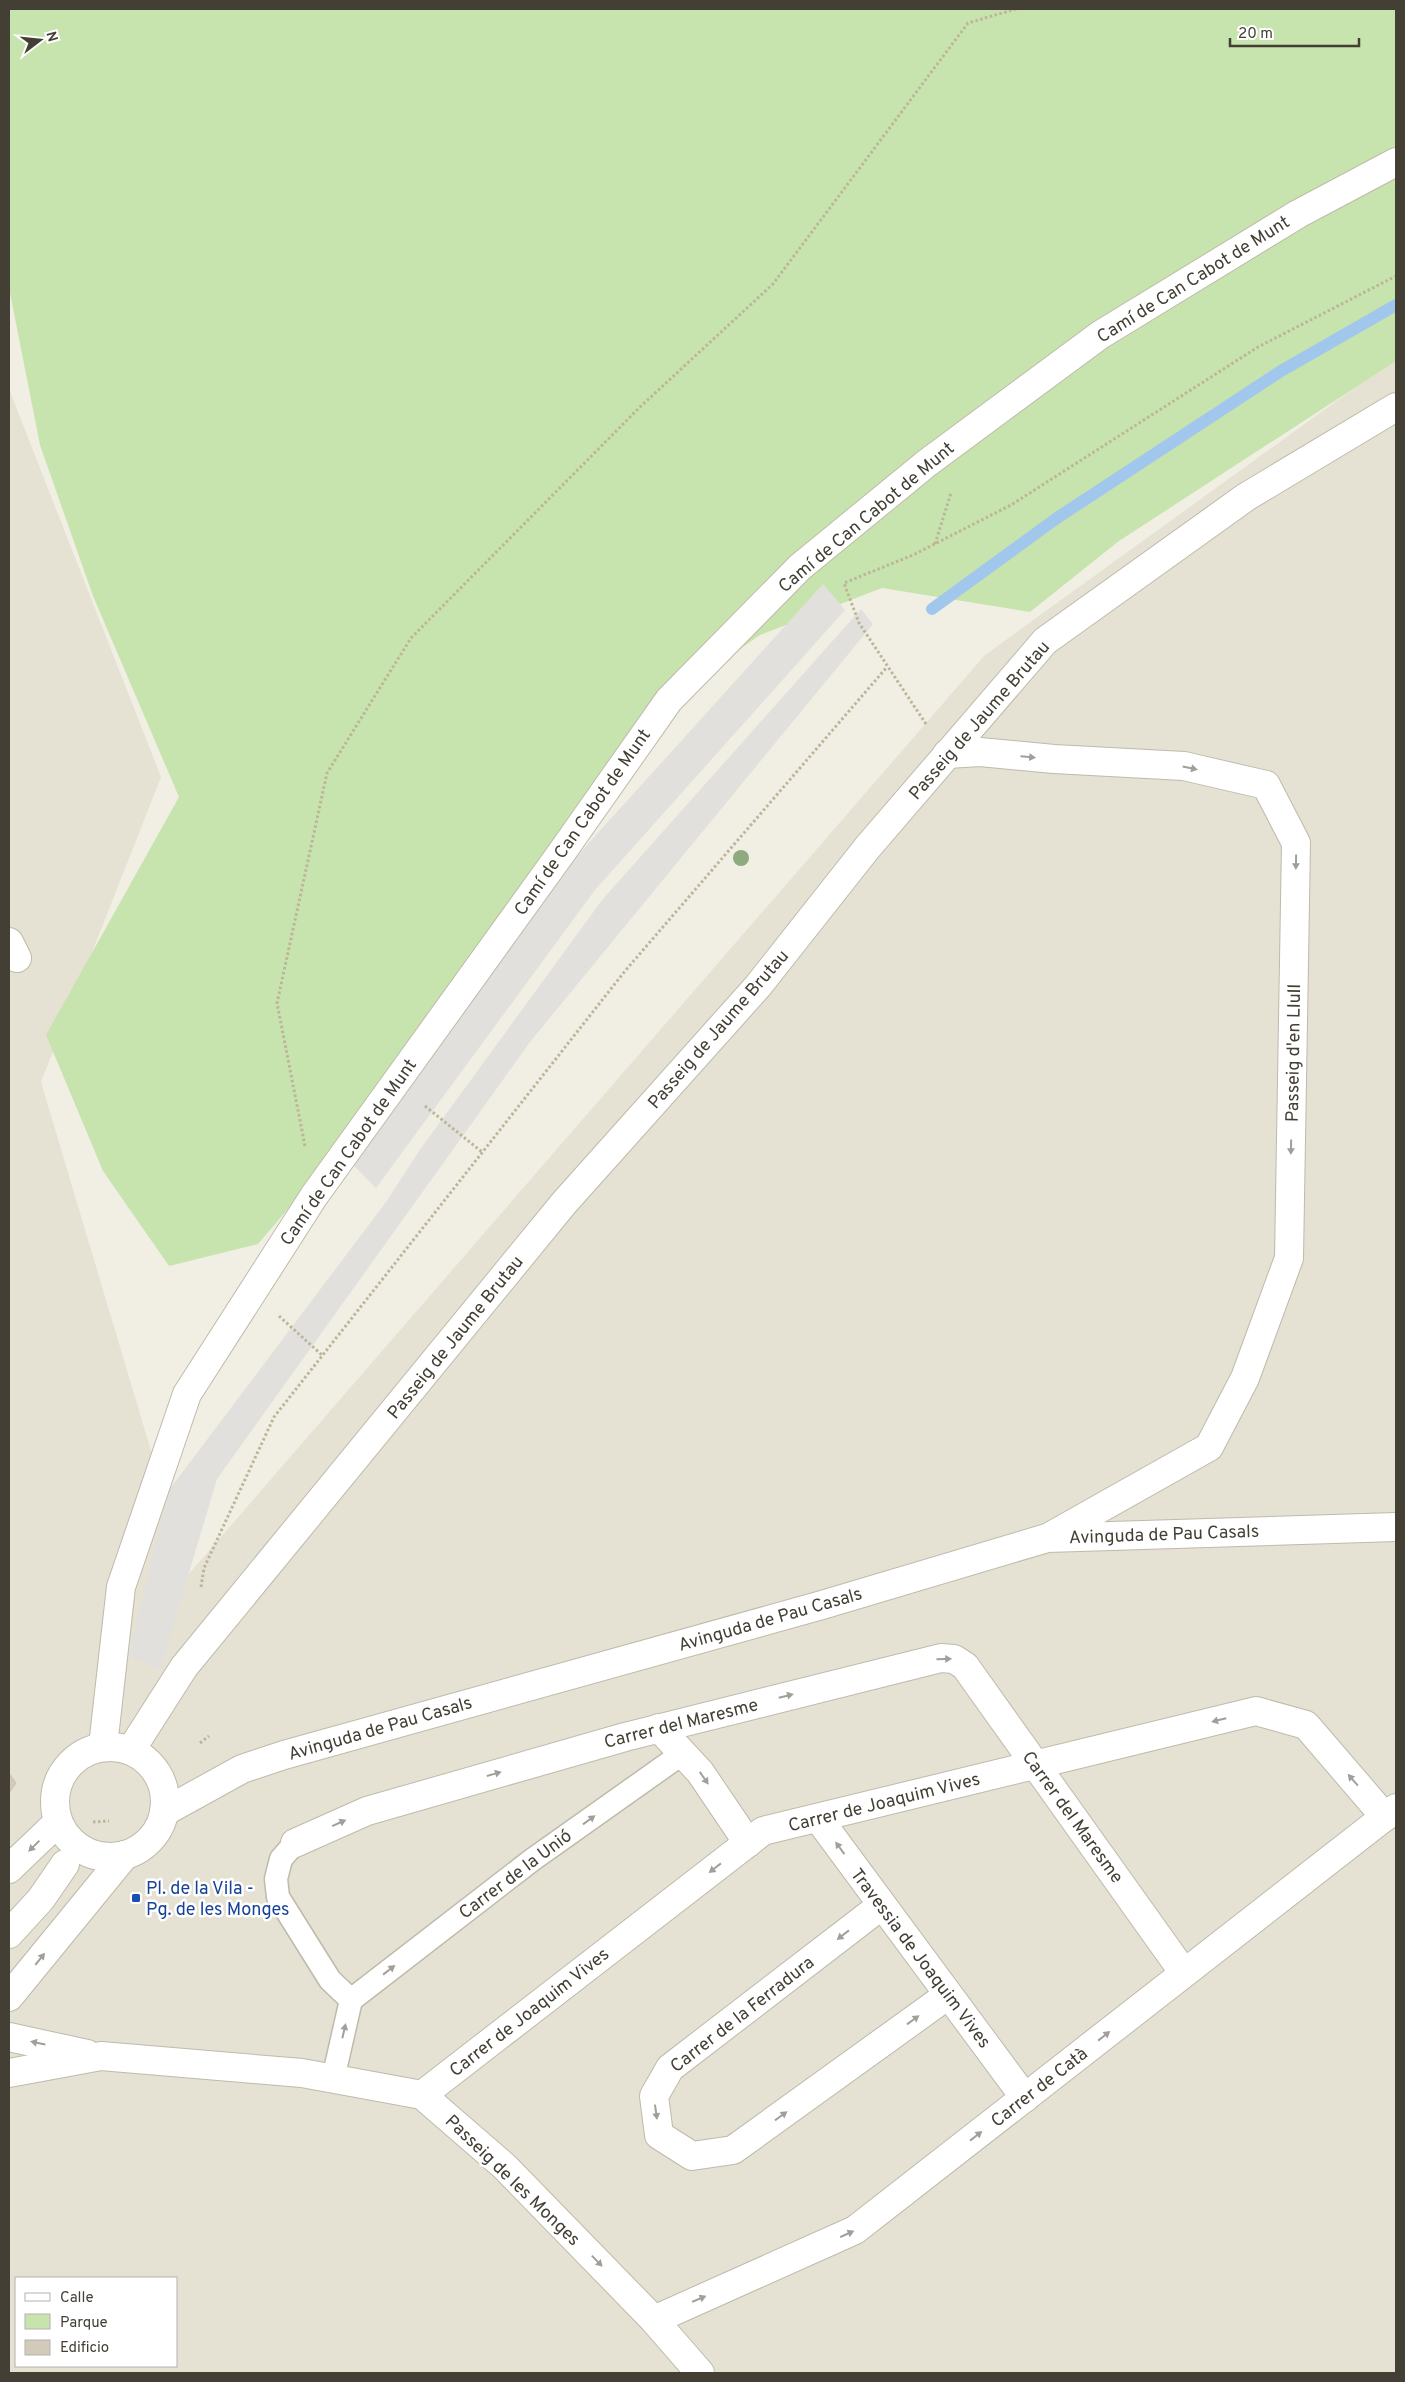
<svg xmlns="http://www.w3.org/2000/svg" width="1405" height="2382" font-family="Overpass,sans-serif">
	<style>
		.residential { fill: #e5e1d3; fill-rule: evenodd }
		.green { fill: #c7e4ae }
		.parking { fill: #e2e0dc }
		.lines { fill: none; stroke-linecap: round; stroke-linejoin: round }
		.stream { stroke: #a2c7ec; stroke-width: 12 }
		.building { fill: #d2cbba; stroke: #cdc4ae }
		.lane-casing { stroke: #bfbaaa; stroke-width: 25 }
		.street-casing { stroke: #bfbaaa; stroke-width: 30 }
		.path { stroke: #bdb499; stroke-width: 3; stroke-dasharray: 2.5 2.5; stroke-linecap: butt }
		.lane { stroke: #fff; stroke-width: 22 }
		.street { stroke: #fff; stroke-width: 28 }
		.tree { fill: #8faa7e }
		.oneway { fill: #a19f9a }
		.transit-dot { fill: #1a4fb4; stroke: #fff; stroke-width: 2 }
		.labels { text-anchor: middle; stroke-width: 5; stroke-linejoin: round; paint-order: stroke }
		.street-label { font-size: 18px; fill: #433f34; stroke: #fff }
		.transit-label { font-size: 18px; fill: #164399; stroke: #fff; text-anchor: start }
	</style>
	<rect width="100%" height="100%" fill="#f1efe4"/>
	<!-- residential -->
	<path class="residential" d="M1396,358V2373H9V389L161,777L41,1082L188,1575L985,655ZM16,2278H176V2366H16Z"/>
	<!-- green -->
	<path class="green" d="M9,9H1396V361L1119,541L1030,612L882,588L760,635L656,708L576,806L505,914L358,1127L258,1244L169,1266L103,1171L46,1035L179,797L93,596L40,445L9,288Z"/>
	<!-- parking -->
	<g class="parking">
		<path d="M823,584L845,610L595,890L376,1188L349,1161L569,865Z"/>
		<path d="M861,609L873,624L530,1042L217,1479L160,1670L129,1655L169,1490L386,1202L419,1151L602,900Z"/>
	</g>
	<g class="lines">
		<!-- stream -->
		<path class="stream" d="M932,609L1057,518L1281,371L1396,305"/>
	</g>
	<!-- building -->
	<path class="building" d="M9,1773L16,1783L9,1793Z"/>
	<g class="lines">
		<defs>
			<g id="lane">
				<path d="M295,1843L281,1859L276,1879L278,1897L330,1980L351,2000L333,2079"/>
				<path d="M351,2000L532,1860L683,1753"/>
			</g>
			<g id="street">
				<path d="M947,754L980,752L1054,759L1184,766L1266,785L1296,843L1289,1258L1245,1378L1209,1447L1051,1536"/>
				<path d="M9,942L17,958"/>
				<path d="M659,1728L700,1772L748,1843"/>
				<path d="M103,1746L121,1587L187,1394L314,1196L562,852L669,700L800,567L927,463L1100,335L1298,214L1396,162"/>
				<circle cx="110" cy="1802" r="55"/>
				<path d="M131,1750L184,1667L564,1203L758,986L867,848L1045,641L1246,497L1396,407"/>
				<path d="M164,1812L242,1769L284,1755L822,1605L1047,1538L1396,1527"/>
				<path d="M818,1818L1025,2098"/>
				<path d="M295,1843L367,1811L625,1737L941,1658L954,1659L965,1666L1184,1973"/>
				<path d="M9,1869L58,1822"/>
				<path d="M882,1905L670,2068L654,2096L659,2135L692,2156L733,2150L948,1995"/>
				<path d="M9,1934L41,1899L65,1864"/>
				<path d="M9,1997L125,1855"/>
				<path d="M9,2037L87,2054"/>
				<path d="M9,2073L101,2056L302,2073L422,2095L505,2167L654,2320L700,2373"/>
				<path d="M422,2095L763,1831L1256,1711L1306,1725L1385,1817"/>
				<path d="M654,2320L855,2230L1396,1808"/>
			</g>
		</defs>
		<!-- lane casing -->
		<use href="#lane" class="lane-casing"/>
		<!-- street casing -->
		<use href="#street" class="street-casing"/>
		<!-- path -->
		<g class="path">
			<path d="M935,544L951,493"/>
			<path d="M926,724L859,623L844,583L913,555L1011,505L1258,347L1396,276"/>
			<path d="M425,1106L482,1152"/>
			<path d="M305,1146L277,1003L327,773L411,638L640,407L773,284L968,23L1016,9"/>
			<path d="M279,1316L323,1356"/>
			<path d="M201,1587L204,1568L274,1417L625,971L887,667"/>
			<path d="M200,1743L209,1736"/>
			<path d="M93,1822L109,1821"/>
		</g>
		<!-- lane -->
		<use href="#lane" class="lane"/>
		<!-- street -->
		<use href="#street" class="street"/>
	</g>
	<!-- trees -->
	<circle class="tree" cx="741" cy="858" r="8"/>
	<!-- one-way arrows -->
	<defs><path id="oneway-solid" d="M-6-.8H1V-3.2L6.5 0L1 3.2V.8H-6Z" transform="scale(1.25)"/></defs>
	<g class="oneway">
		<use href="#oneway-solid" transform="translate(1028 757) rotate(5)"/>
		<use href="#oneway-solid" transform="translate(1190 768) rotate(12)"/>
		<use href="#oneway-solid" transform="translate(1296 862) rotate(91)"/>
		<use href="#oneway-solid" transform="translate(1291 1147) rotate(91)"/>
		<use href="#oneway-solid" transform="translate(944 1659) rotate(-1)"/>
		<use href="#oneway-solid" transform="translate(786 1696) rotate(-14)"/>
		<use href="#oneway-solid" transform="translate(1219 1720) rotate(166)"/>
		<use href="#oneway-solid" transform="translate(494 1774) rotate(-16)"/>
		<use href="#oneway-solid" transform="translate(704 1778) rotate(55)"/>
		<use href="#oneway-solid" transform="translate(1353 1780) rotate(-131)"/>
		<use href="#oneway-solid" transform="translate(589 1820) rotate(-36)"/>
		<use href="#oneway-solid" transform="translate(339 1823) rotate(-24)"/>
		<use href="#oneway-solid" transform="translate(34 1846) rotate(136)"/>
		<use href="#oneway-solid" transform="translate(840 1848) rotate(-126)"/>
		<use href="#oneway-solid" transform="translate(715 1868) rotate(142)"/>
		<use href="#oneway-solid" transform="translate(843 1935) rotate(142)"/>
		<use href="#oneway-solid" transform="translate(40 1959) rotate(-51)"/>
		<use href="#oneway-solid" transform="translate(389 1970) rotate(-38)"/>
		<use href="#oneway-solid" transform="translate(913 2020) rotate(-36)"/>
		<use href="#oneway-solid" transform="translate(344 2031) rotate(-77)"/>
		<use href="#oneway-solid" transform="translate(1104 2036) rotate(-38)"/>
		<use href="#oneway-solid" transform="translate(38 2043) rotate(-168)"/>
		<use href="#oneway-solid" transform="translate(656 2112) rotate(82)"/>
		<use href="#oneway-solid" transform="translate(781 2116) rotate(-36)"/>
		<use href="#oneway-solid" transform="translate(976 2136) rotate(-38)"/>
		<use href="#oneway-solid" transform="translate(847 2234) rotate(-24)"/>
		<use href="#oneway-solid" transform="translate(597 2261) rotate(46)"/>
		<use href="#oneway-solid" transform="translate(699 2299) rotate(-23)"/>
	</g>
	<!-- markers -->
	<rect class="transit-dot" x="131" y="1893" width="10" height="10" rx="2.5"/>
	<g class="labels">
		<!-- street labels -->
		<g class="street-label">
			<text transform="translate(1193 279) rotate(-32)" y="6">Camí de Can Cabot de Munt</text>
			<text transform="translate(866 517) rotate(-40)" y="6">Camí de Can Cabot de Munt</text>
			<text transform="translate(979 720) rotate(-49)" y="6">Passeig de Jaume Brutau</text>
			<text transform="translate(582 822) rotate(-55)" y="6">Camí de Can Cabot de Munt</text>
			<text transform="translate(718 1029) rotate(-49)" y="6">Passeig de Jaume Brutau</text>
			<text transform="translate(1293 1053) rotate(-89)" y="6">Passeig d'en Llull</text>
			<text transform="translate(348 1152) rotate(-55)" y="6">Camí de Can Cabot de Munt</text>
			<text transform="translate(455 1337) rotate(-51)" y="6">Passeig de Jaume Brutau</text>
			<text transform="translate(1164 1534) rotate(-2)" y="6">Avinguda de Pau Casals</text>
			<text transform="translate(770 1619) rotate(-16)" y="6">Avinguda de Pau Casals</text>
			<text transform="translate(681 1723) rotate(-14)" y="6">Carrer del Maresme</text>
			<text transform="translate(380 1728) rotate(-16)" y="6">Avinguda de Pau Casals</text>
			<text transform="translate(884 1802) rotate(-14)" y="6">Carrer de Joaquim Vives</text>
			<text transform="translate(1073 1817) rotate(54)" y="6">Carrer del Maresme</text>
			<text transform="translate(515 1874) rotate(-37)" y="6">Carrer de la Unió</text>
			<text transform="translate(921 1958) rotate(53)" y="6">Travessia de Joaquim Vives</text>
			<text transform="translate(529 2012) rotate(-38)" y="6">Carrer de Joaquim Vives</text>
			<text transform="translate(742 2014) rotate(-38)" y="6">Carrer de la Ferradura</text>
			<text transform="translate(1039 2087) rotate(-38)" y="6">Carrer de Catà</text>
			<text transform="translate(513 2180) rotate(44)" y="6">Passeig de les Monges</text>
		</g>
		<!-- transit labels -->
		<g class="transit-label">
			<text x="146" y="1894">Pl. de la Vila -<tspan x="146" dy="21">Pg. de les Monges</tspan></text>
		</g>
	</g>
	<!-- border -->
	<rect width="1405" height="2382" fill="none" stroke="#433f34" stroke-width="20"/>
	<!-- legend -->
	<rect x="15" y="2277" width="162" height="90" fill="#ffffff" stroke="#b4b2ae"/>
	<rect x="25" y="2293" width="25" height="8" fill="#ffffff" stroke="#b4b2ae"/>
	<text x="60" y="2302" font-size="15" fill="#433f34">Calle</text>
	<rect x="25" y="2314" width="25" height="15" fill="#c7e4ae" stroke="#b4b2ae"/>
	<text x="60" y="2327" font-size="15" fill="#433f34">Parque</text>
	<rect x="25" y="2340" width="25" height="15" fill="#d2cbba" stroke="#b4b2ae"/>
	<text x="60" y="2352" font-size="15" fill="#433f34">Edificio</text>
	<!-- north arrow -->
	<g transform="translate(40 40) rotate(74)" stroke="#ffffff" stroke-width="4" paint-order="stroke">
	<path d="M0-4L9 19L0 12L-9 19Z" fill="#433f34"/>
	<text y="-8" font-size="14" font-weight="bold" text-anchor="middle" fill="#433f34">N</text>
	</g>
	<!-- scale -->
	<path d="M1230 38v8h129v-8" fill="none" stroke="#433f34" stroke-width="2.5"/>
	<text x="1238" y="38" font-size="15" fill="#433f34" stroke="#ffffff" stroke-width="4" paint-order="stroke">20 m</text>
</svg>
